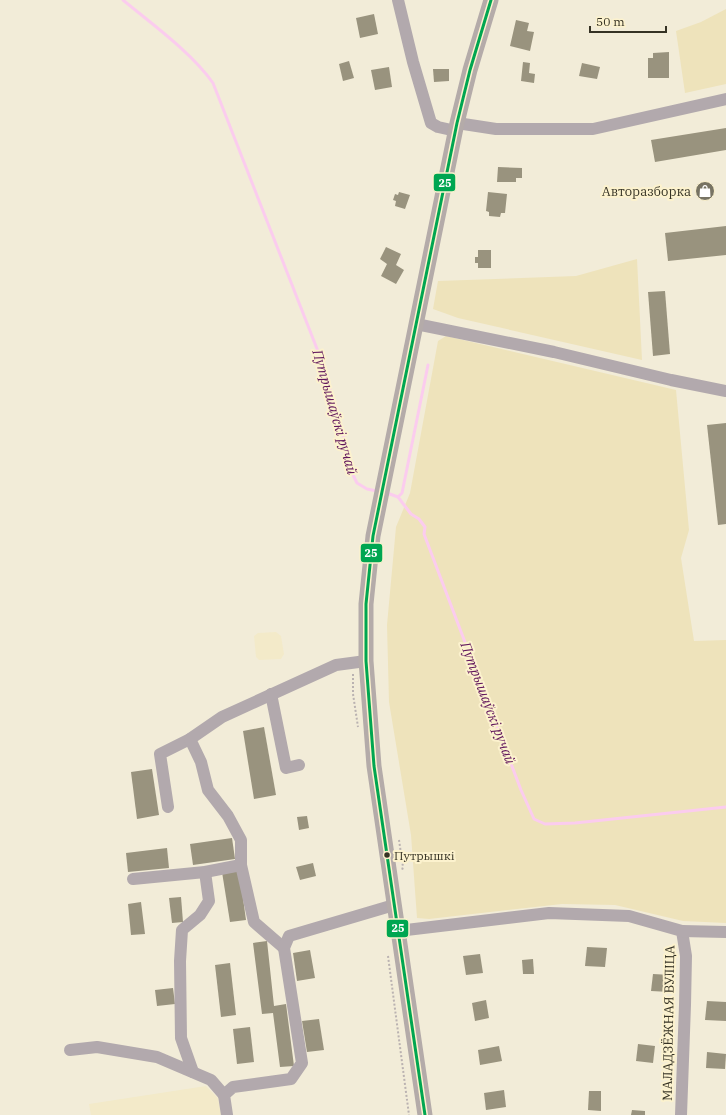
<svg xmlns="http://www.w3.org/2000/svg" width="726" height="1115" font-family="'IBM Plex Serif',serif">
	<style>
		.built { fill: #f3eac9 }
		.green { fill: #eee3bb }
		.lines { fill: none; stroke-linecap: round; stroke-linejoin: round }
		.stream { stroke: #fbccee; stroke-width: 3 }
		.building { fill: #99937e }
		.path { stroke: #bab2b1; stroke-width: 2; stroke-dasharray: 2 2; stroke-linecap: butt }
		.minor { stroke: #b2a9ad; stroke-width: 12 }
		.major { stroke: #b4aba9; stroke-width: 15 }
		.bus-1-casing { stroke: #fcf2ce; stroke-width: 6 }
		.bus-1 { stroke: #00a651; stroke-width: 3 }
		.bus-dot { fill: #353224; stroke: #fcf2ce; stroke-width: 1.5 }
		.labels { text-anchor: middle; stroke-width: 4; stroke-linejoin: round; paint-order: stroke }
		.bus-label { font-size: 12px; fill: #353224; stroke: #fcf2ce; text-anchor: start }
		.poi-label { font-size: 13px; fill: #353224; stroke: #fcf2ce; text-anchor: end }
		.street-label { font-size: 13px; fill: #353224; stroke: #fcf2ce }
		.water-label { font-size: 14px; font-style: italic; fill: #62185d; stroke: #fcf2ce }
		.line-badge { stroke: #fcf2ce; stroke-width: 1.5 }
		.badge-label { font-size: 11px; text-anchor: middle; font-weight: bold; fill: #fff }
	</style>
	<rect width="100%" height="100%" fill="#f2ecd8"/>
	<!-- built -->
	<g class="built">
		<path d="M276,632L281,636L284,654L281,659L259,660L256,657L254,636L258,633Z"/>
		<path d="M206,1086L218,1098L221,1115H91L89,1104Z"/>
	</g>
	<!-- green -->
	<g class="green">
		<path d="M726,9V84L685,93L676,31L701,22Z"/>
		<path d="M637,259L642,360L458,318L433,309L438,281L576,276Z"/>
		<path d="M446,336L676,390L689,530L681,558L694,641L726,640V923L683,921L615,905L562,904L429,919L417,918L411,835L389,702L387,625L396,527L410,493L438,341Z"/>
	</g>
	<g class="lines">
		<!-- stream -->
		<g class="stream">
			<path d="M123,0C152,24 192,53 213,83L321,359L342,428L351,471L357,483L367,489L377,491"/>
			<path d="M387,493L398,497L411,514L419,519L425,527L424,534L521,790L534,819L545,824L575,823L726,807"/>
			<path d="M398,497L402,493L428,365"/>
		</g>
	</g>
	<!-- building -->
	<g class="building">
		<path d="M374,14L378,34L360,38L356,18Z"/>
		<path d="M516,20L529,23L527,31L534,32L530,51L510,46Z"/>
		<path d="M669,52V78H648V58H653V53Z"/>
		<path d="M349,61L354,78L343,81L339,64Z"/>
		<path d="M523,62L530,63L529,73L535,74L534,83L521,81Z"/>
		<path d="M582,63L600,67L597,79L579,76Z"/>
		<path d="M389,67L392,87L375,90L371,70Z"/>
		<path d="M433,69H449V81L434,82Z"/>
		<path d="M726,128V150L655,162L651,140Z"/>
		<path d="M498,167L522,168V178H516V182H497Z"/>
		<path d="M399,192L410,195L405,209L395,206L396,201L393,200L395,194L398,195Z"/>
		<path d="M488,192L507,194L505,213H501L500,217L489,216V212L486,211Z"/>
		<path d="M726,226V255L668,261L665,233Z"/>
		<path d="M386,247L401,254L396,265L404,270L396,284L381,276L387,264L380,259Z"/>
		<path d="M478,250H491V268H478V263H475V257H478Z"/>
		<path d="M665,291L670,354L653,356L648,292Z"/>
		<path d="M726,423V524L718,525L707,425Z"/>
		<path d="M264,727L276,795L254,799L243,731Z"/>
		<path d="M152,769L159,815L137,819L131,772Z"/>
		<path d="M307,816L309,828L299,830L297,817Z"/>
		<path d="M232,838L235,859L193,865L190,844Z"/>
		<path d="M167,848L169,868L128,872L126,853Z"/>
		<path d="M313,863L316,876L300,880L296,867Z"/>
		<path d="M239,869L246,920L230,922L222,872Z"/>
		<path d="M181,897L183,922L172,923L169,898Z"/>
		<path d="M141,902L145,934L131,935L128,904Z"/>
		<path d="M267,941L274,1006L286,1004L294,1066L280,1067L273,1013L262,1014L253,943Z"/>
		<path d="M587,947L607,948L605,967L585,966Z"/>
		<path d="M310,950L315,978L297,981L293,953Z"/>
		<path d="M480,954L483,973L466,975L463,956Z"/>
		<path d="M533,959L534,974H523L522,960Z"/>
		<path d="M230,963L236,1015L221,1017L215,965Z"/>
		<path d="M653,974L671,975L670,992L651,991Z"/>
		<path d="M173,988L175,1004L157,1006L155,990Z"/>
		<path d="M486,1000L489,1018L475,1021L472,1003Z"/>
		<path d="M707,1001L726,1002V1021L705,1020Z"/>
		<path d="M319,1019L324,1050L307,1052L302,1021Z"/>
		<path d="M250,1027L254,1062L237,1064L233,1029Z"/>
		<path d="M638,1044L655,1046L653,1063L636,1061Z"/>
		<path d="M499,1046L502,1061L480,1065L478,1050Z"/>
		<path d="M707,1052L726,1054L725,1069L706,1068Z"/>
		<path d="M504,1090L506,1107L486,1110L484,1093Z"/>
		<path d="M589,1091H601V1111L588,1110Z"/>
		<path d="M632,1110L645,1111V1115H631Z"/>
	</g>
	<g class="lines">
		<!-- path -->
		<g class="path">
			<path d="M353,674V694L358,727"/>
			<path d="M399,840L403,867L402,870"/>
			<path d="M388,956L409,1115"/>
		</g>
		<!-- minor -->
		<g class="minor">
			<path d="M398,0L413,62L431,123L438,127L456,131"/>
			<path d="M457,123L496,129H593L726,99"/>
			<path d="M416,324L554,352L671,380L726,391"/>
			<path d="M271,694L286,768L299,765"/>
			<path d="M168,807L160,754L190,739"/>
			<path d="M241,865L254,922L284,948"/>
			<path d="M133,879L205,872L241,865V840L228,816L208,790L201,762L190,739L222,717L336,665L366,661"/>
			<path d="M398,931L549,913L629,916L682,931L686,956L685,1005L681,1115"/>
			<path d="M682,931L726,932"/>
			<path d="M70,1050L97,1047L157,1057L211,1080L224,1095"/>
			<path d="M193,1072L181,1038L180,961L182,930L200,915L209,901L205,872"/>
			<path d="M227,1115L224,1095L233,1087L291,1079L302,1063L284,948L289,936L394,905"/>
		</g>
		<!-- major -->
		<path class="major" d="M425,1115L374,766L366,661V604L373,536L457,123L470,70L491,0"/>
		<defs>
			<path id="bus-1" d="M425,1115L374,766L366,661V604L373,536L457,123L470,70L491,0"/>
		</defs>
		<!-- bus-1 casing -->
		<use href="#bus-1" class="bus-1-casing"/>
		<!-- bus-1 -->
		<use href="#bus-1" class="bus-1"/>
	</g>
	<!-- icons -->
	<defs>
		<symbol id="shop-disc" viewBox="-11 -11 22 22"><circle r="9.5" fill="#777363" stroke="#fcf2ce"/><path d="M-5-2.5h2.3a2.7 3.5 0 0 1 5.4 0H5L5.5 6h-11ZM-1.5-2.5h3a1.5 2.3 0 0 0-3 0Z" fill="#fff"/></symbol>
	</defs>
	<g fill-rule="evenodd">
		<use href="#shop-disc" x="694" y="180" width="22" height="22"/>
	</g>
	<!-- markers -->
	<circle class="bus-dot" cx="387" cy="855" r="3.5"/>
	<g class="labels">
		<!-- bus labels -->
		<g class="bus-label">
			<text x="394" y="860">Путрышкі</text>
		</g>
		<!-- poi labels -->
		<g class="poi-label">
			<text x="691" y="196">Авторазборка</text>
		</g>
		<!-- street labels -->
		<g class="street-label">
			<text transform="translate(668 1023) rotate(-89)" y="5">МАЛАДЗЁЖНАЯ ВУЛІЦА</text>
		</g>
		<!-- water labels -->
		<g class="water-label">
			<text transform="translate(335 412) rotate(74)" y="5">Путрышаўскі ручай</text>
			<text transform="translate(488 703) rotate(69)" y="5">Путрышаўскі ручай</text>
		</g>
	</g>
	<g class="line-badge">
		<rect x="433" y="173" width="23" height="19" rx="4" fill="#00a651"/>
		<rect x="360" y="543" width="23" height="20" rx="4" fill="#00a651"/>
		<rect x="386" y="919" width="23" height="19" rx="4" fill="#00a651"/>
	</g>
	<g class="badge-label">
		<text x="445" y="187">25</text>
		<text x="371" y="557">25</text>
		<text x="398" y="932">25</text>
	</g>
	<!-- scale -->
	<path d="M590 26v6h76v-6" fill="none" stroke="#353224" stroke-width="2"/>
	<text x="596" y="26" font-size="12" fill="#353224" stroke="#fcf2ce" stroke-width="3" paint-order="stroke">50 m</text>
</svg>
